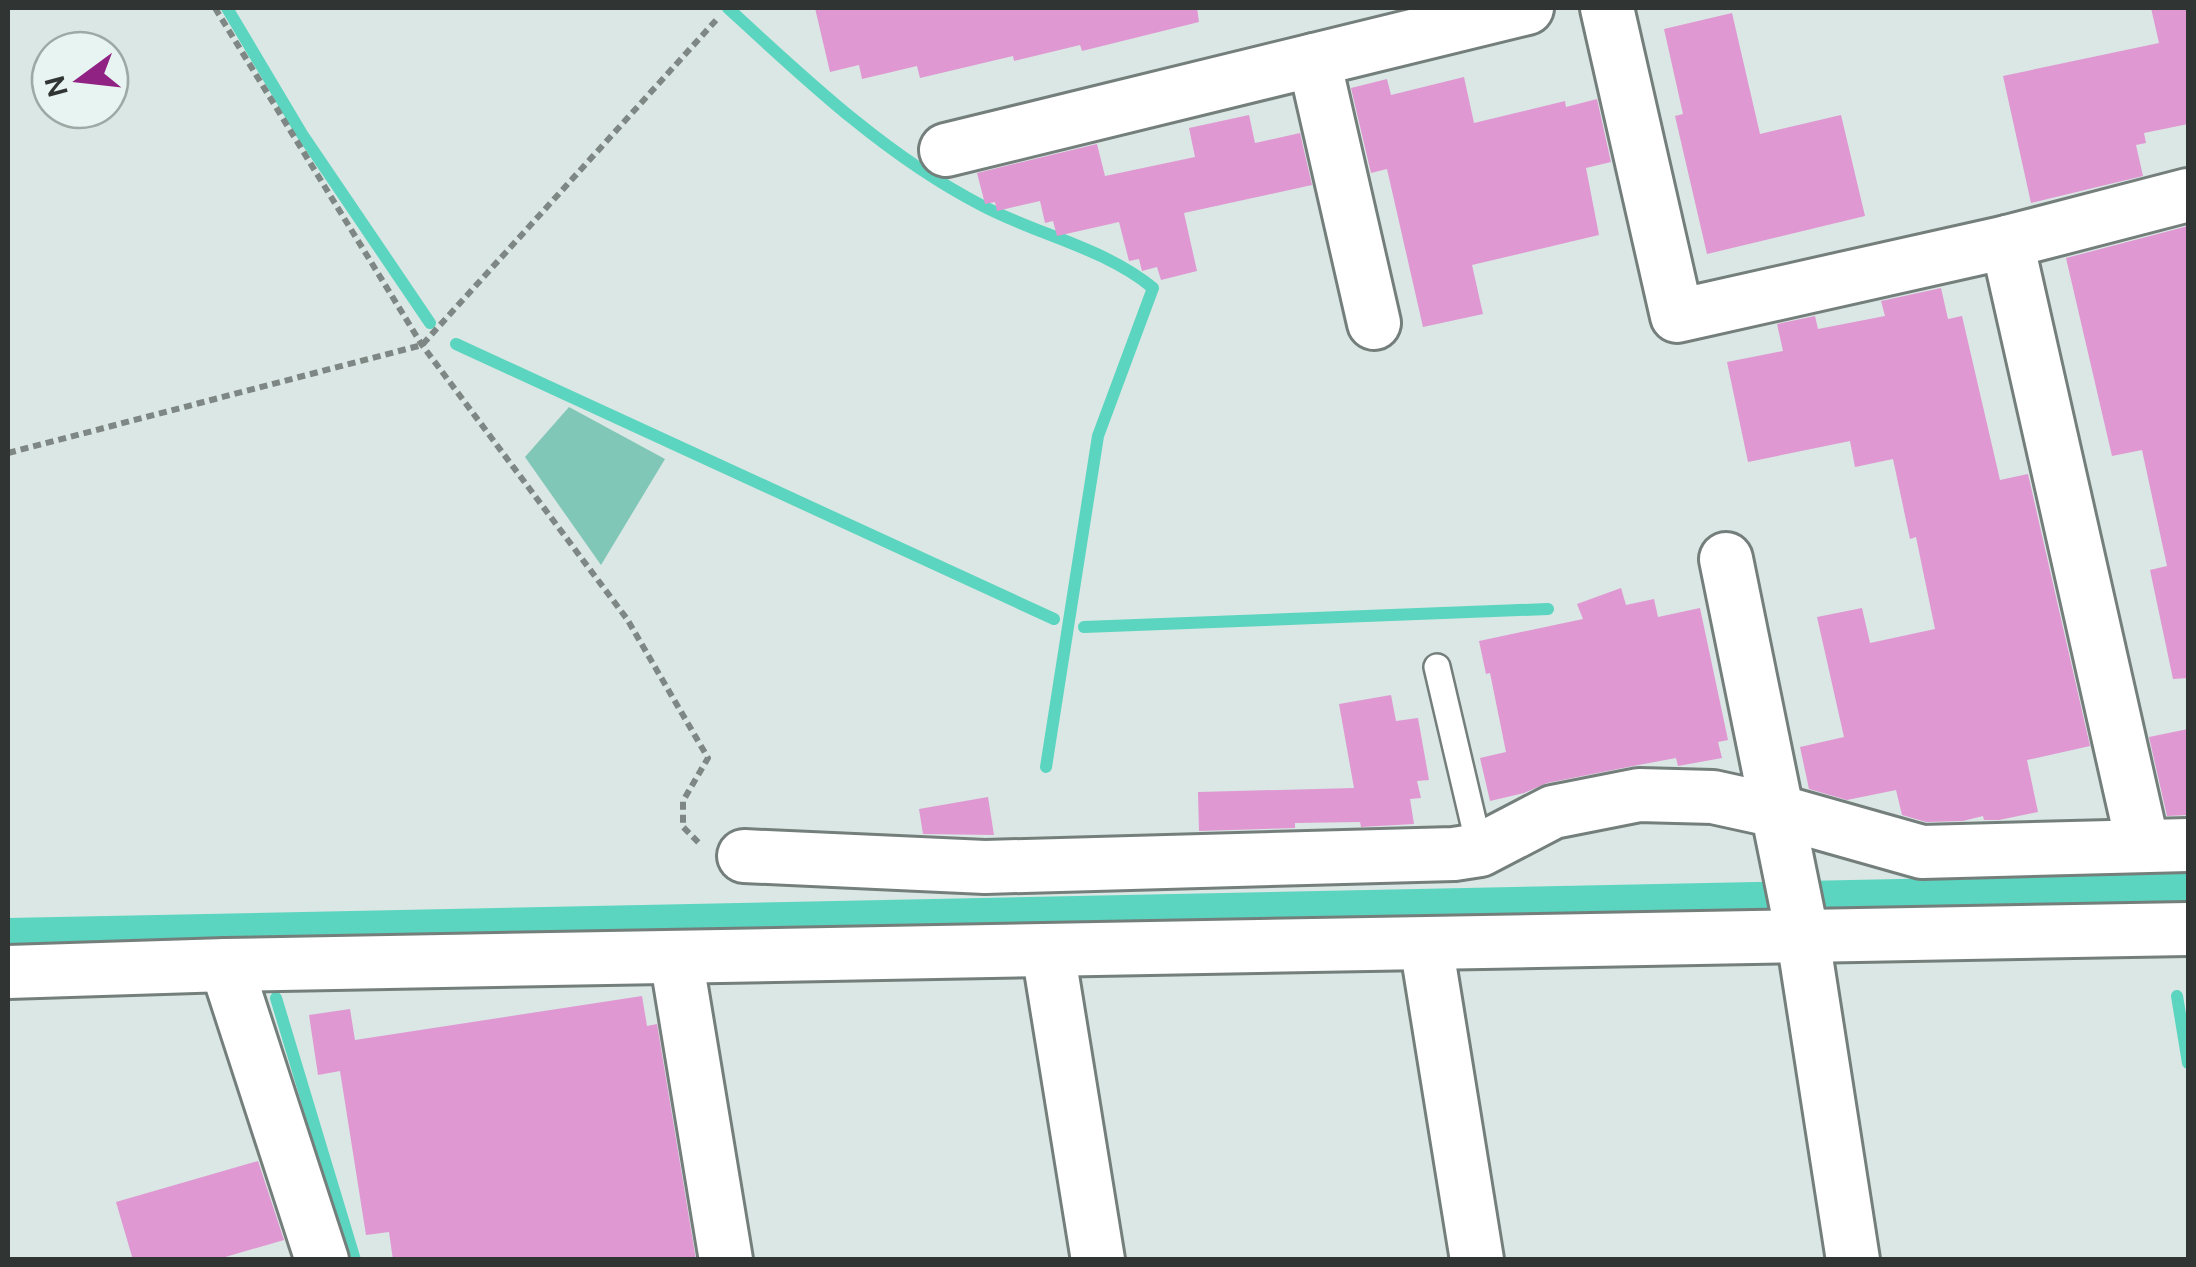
<svg xmlns="http://www.w3.org/2000/svg" width="2196" height="1267" font-family="Ubuntu,sans-serif">
	<style>
		.green { fill: #80c7b7 }
		.water { fill: #5bd5bf }
		.lines { fill: none; stroke-linecap: round; stroke-linejoin: round }
		.stream { stroke: #5bd5bf; stroke-width: 12 }
		.building { fill: #df98d2 }
		.service-casing { stroke: #747f7c; stroke-width: 30 }
		.minor-casing { stroke: #747f7c; stroke-width: 58 }
		.path { stroke: #7e8784; stroke-width: 6; stroke-dasharray: 8 5; stroke-linecap: butt }
		.service { stroke: #fff; stroke-width: 25 }
		.minor { stroke: #fff; stroke-width: 52 }
	</style>
	<rect width="100%" height="100%" fill="#dae7e4"/>
	<!-- green -->
	<path class="green" d="M569,407L665,459L601,565L525,457Z"/>
	<!-- water -->
	<path class="water" d="M2188,873V903L8,950V918Z"/>
	<g class="lines">
		<!-- stream -->
		<g class="stream">
			<path d="M227,8L302,134L430,323"/>
			<path d="M728,8C805,79 886,156 981,205C1037,235 1103,247 1153,288L1098,436L1046,767"/>
			<path d="M456,344L1054,619"/>
			<path d="M1084,627L1548,609"/>
			<path d="M2177,996L2188,1063"/>
			<path d="M276,998L355,1260"/>
		</g>
	</g>
	<!-- building -->
	<g class="building">
		<path d="M815,8H1197L1199,22L1082,51L1080,45L1014,61L1013,56L920,78L917,66L862,79L859,65L830,72Z"/>
		<path d="M2151,8H2188V124L2144,133L2146,143L2136,145L2143,176L2031,203L2003,76L2159,43Z"/>
		<path d="M1732,13L1760,134L1841,115L1865,216L1707,254L1675,116L1683,114L1664,29Z"/>
		<path d="M1464,77L1474,123L1565,101L1566,107L1597,99L1611,162L1586,168L1599,235L1472,265L1483,314L1423,327L1387,169L1371,173L1351,88L1387,79L1391,95Z"/>
		<path d="M1249,115L1255,143L1300,133L1312,185L1184,213L1197,271L1161,280L1157,267L1142,271L1139,259L1129,261L1119,222L1057,236L1053,221L1045,223L1040,201L997,211L995,202L985,204L977,173L1097,144L1105,176L1195,157L1189,128Z"/>
		<path d="M2188,226V678L2173,679L2150,570L2167,566L2142,450L2112,456L2066,258Z"/>
		<path d="M1941,288L1948,319L1962,316L2000,480L2028,474L2090,746L2027,760L2038,812L1999,820H1984L1983,816L1963,821L1926,822L1902,815L1896,790L1847,800L1809,789L1800,747L1844,737L1817,617L1862,608L1870,643L1935,629L1916,537L1910,539L1893,459L1855,467L1850,441L1748,462L1727,362L1783,351L1777,324L1815,316L1818,329L1885,316L1881,301Z"/>
		<path d="M1621,588L1626,605L1654,599L1658,617L1700,608L1728,740L1718,742L1722,758L1678,766L1676,758L1633,766L1547,783L1524,793L1490,801L1480,758L1506,752L1490,673L1486,674L1479,641L1583,619L1577,604Z"/>
		<path d="M1391,695L1396,721L1418,718L1429,780L1417,781L1421,798L1410,799L1414,824L1361,827L1360,822L1295,823V828L1199,831L1198,792L1354,788L1339,704Z"/>
		<path d="M2188,729V815L2167,816L2149,737Z"/>
		<path d="M988,797L994,835L923,834L919,809Z"/>
		<path d="M642,996L647,1026L657,1024L696,1260H393L389,1232L366,1235L340,1071L318,1075L309,1015L350,1009L355,1040Z"/>
		<path d="M258,1161L284,1240L215,1260H133L116,1202Z"/>
	</g>
	<g class="lines">
		<defs>
			<path id="service" d="M1437,667L1480,850"/>
			<g id="minor">
				<path d="M1607,8L1677,316L2007,242L2188,195"/>
				<path d="M1314,60L1374,323"/>
				<path d="M946,150L1527,8"/>
				<path d="M2007,242L2143,846"/>
				<path d="M1726,559L1803,938L1853,1260"/>
				<path d="M744,856L985,867L1454,854L1480,850L1553,812L1639,795L1713,797L1777,811L1922,852L2188,845"/>
				<path d="M1426,944L1477,1260"/>
				<path d="M1048,951L1098,1260"/>
				<path d="M676,957L726,1260"/>
				<path d="M226,965L322,1260"/>
				<path d="M8,972L226,965L2188,929"/>
			</g>
		</defs>
		<!-- service casing -->
		<use href="#service" class="service-casing"/>
		<!-- minor casing -->
		<use href="#minor" class="minor-casing"/>
		<!-- path -->
		<g class="path">
			<path d="M215,8L422,345L627,619L708,758L683,801V827L700,844"/>
			<path d="M8,453L422,345L718,18"/>
		</g>
		<!-- service -->
		<use href="#service" class="service"/>
		<!-- minor -->
		<use href="#minor" class="minor"/>
	</g>
	<!-- border -->
	<rect width="2196" height="1267" fill="none" stroke="#303533" stroke-width="20"/>
	<!-- north arrow -->
	<g transform="translate(80 80) rotate(255)"><circle r="48" fill="#e7f4f1" stroke="#9ea8a5" stroke-width="2.5"/>
	<path d="M0-8L18 38L0 25L-18 38Z" fill="#902284"/>
	<text y="-15" font-size="28" font-weight="bold" text-anchor="middle" fill="#303533">N</text>
	</g>
</svg>
